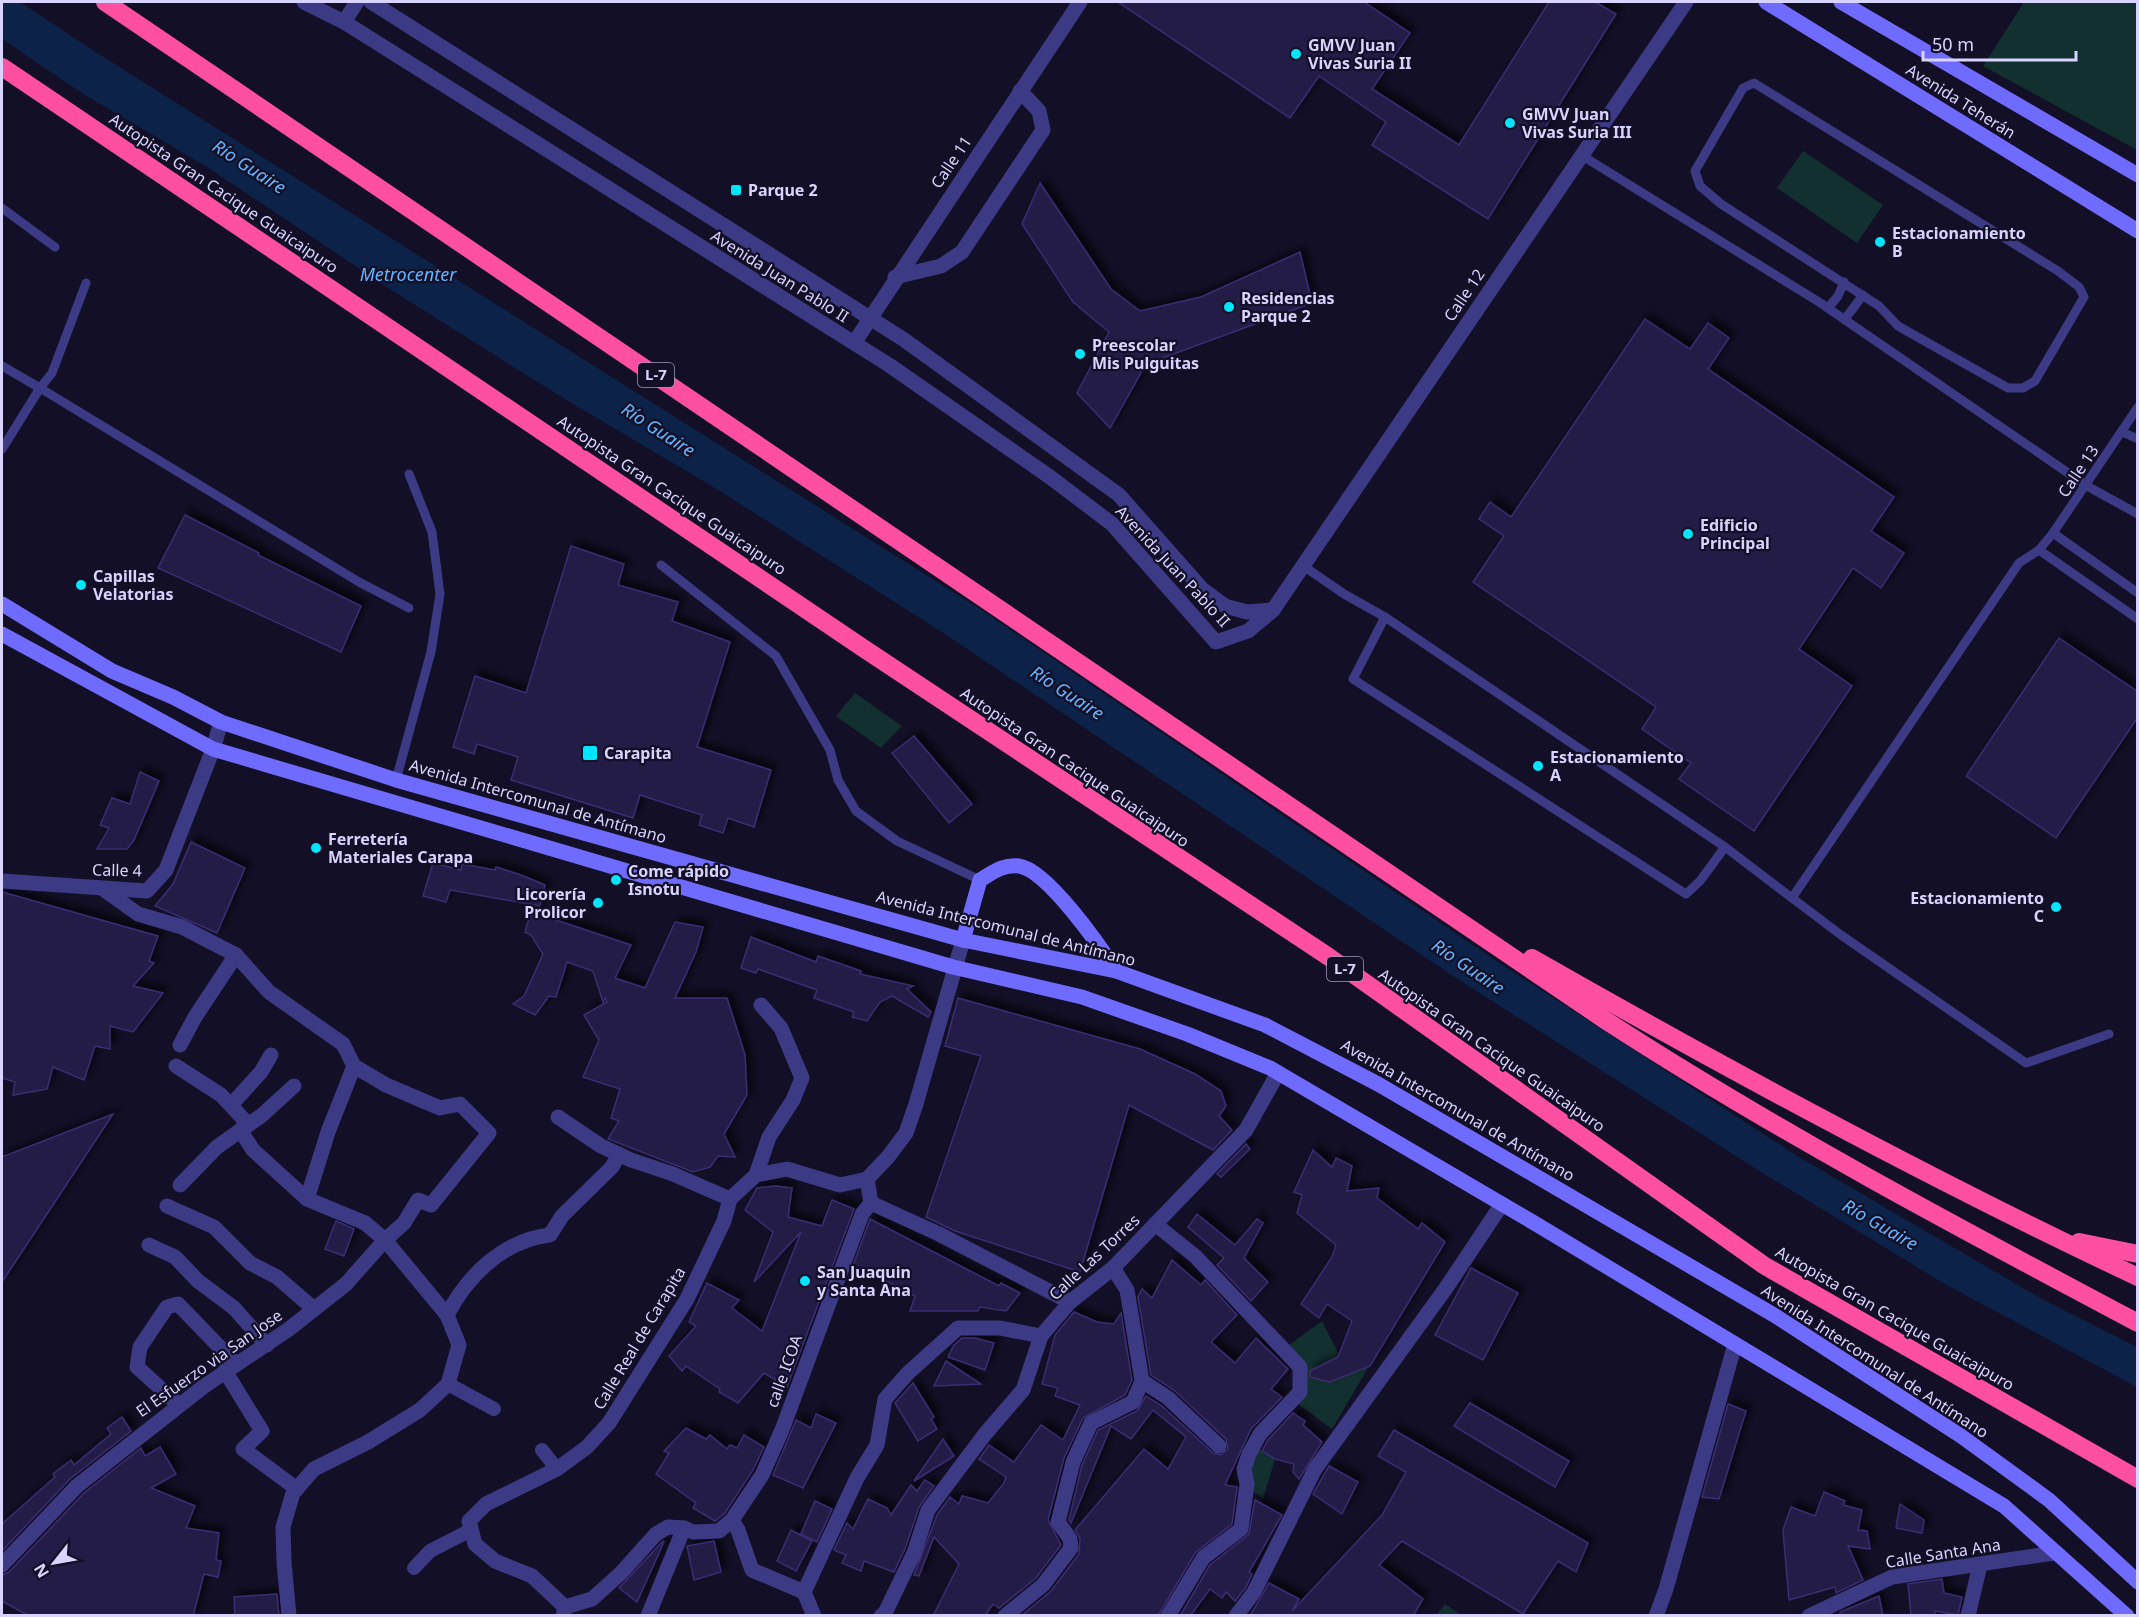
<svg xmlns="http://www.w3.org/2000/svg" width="2139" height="1617" font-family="'Noto Sans',sans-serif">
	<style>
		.green { fill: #12302f; fill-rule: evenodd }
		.water { fill: #0c2248 }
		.building { fill: #241b47; stroke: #3b2d73; stroke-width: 1.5; filter: url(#shadow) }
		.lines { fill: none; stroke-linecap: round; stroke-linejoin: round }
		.service { stroke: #3d3a85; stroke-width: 9 }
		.pedestrian { stroke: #3d3a85; stroke-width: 14 }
		.minor { stroke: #3d3a85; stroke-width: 15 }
		.secondary { stroke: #6f6bff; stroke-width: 15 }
		.motorway { stroke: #ff4fa3; stroke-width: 18 }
		.poi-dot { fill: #00e5ff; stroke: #130f26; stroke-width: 2 }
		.labels { text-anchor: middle; stroke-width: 4.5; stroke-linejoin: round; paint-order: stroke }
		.shield { fill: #130f26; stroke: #9e99be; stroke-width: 1.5 }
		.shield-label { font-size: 15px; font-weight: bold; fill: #d9d4ff }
		.poi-label { font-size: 16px; font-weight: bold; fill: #d9d4ff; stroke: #130f26; text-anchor: start }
		.street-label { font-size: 16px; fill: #d9d4ff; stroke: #130f26 }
		.water-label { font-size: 18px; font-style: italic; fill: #62b6ff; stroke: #130f26 }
	</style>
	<defs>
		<filter id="shadow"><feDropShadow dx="5.5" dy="-5.5" stdDeviation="3" flood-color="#0009"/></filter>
	</defs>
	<rect width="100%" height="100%" fill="#130f26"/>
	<!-- green -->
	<g class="green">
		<path d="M2024,2H2137V150L1983,66Z"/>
		<path d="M1803,151L1883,205L1857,243L1777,188Z"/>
		<path d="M855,693L902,726L881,748L836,716Z"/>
		<path d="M1322,1321L1339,1355L1368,1368L1332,1429L1295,1402L1300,1392L1289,1345ZM1339,1356L1350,1374L1331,1382L1318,1379L1313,1370Z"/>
		<path d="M1254,1446L1275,1459L1263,1499L1243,1483Z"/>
		<path d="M1445,1604L1461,1615H1437Z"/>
	</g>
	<!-- water -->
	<path class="water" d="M2,2H20L91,49L980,609L1498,962L1799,1157L2040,1298L2137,1347V1387L1943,1283L1761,1172L1459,980L945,634L715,488L563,398L393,291L207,167L80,92L2,39Z"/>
	<!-- building -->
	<g class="building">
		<path d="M1118,2H1364L1410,33L1372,89L1459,145L1549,2H1595L1616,14L1488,219L1372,145L1386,122L1319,76L1290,118Z"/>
		<path d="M1040,183L1111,289L1140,311L1201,297L1300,252L1312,303L1146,364L1110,428L1077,393L1109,332L1073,302L1022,224Z"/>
		<path d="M1645,319L1690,349L1708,323L1729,338L1708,369L1894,497L1871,531L1904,553L1881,588L1853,568L1799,649L1852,686L1754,831L1679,779L1691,763L1642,729L1656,707L1473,582L1504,536L1479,519L1490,502L1511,517Z"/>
		<path d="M185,515L259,553L258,555L361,606L341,652L158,568Z"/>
		<path d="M571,546L624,564L618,585L678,602L672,621L730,642L697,747L771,770L754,827L728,818L723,833L699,825L702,815L640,795L633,818L511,780L518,757L477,744L474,754L453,747L475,676L526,693Z"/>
		<path d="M2059,638L2138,692V717L2056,838L1966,776Z"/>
		<path d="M914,736L972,804L949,823L892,753Z"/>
		<path d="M140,772L159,781L134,840L127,849H97L109,828L100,825L112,798L130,804Z"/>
		<path d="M191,842L245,868L217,933L155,906L173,884Z"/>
		<path d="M433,863L461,870L462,864L495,870L496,867L521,875L545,885L540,906L450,890L446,902L423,896Z"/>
		<path d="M2,892L158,936L149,961L154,963L133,986L163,993L133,1032L110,1026V1049L95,1046L84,1080L53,1067L47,1089L13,1095L15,1082L2,1078Z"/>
		<path d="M530,915L547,917L631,945L615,978L645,988L675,922L703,927L696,952L675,998H727L745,1055L747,1095L724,1134L735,1157L718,1156L710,1167L693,1172L608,1139L619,1121L611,1118L620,1089L583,1077L599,1040L584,1015L607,1002L605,998L603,1002L593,971L567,962L556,997L549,996L535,1015L513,1004L524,996L543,954L531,935L525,932Z"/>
		<path d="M751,937L816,962L818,956L861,971L860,974L913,986L907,989L931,1012L928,1017L892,996L880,1002L867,1021L852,1017L854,1012L814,998L817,990L758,969L756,973L741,968Z"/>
		<path d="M958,998L1140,1049L1195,1074L1221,1091L1226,1106L1219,1116L1232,1130L1213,1150L1129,1105L1080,1272L955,1231L926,1217L981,1056L945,1046Z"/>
		<path d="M113,1114L2,1282V1157Z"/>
		<path d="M1246,1144L1250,1149L1221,1177L1217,1174Z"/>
		<path d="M1313,1150L1332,1167L1336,1158L1352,1166L1347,1191L1379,1188L1377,1198L1418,1229L1422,1223L1445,1242L1370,1366L1330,1382L1310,1377V1371L1338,1357L1352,1321L1327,1304L1319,1318L1301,1304L1332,1257L1336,1245L1297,1213L1302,1195L1294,1192Z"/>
		<path d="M775,1186L792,1188L788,1217L822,1226L832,1200L854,1209L787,1387L764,1373L738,1403L719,1392L720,1389L686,1366L682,1371L669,1356L696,1326L689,1322L707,1283L739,1300L732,1308L762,1331L801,1232L754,1282L773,1232L745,1210L757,1188Z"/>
		<path d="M1197,1214L1235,1245L1257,1219L1263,1223L1244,1258L1268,1282L1251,1301L1217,1265L1224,1258L1188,1227Z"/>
		<path d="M870,1219L999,1286L1001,1283L1020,1293L1006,1311L980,1307L978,1311H910L915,1296L884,1280L851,1271Z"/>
		<path d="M336,1221L354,1229L344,1256L325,1249Z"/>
		<path d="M1172,1260L1201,1285L1205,1280L1237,1315L1211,1342L1235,1363L1256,1338L1288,1369L1271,1389L1282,1397L1251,1429L1225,1485L1237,1487L1232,1524L1195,1553L1158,1616H1021L1051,1591L1079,1554L1080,1538L1075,1530L1144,1449L1168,1469L1186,1437L1153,1410L1131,1439L1111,1426L1071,1523L1069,1520L1082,1465L1098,1430L1137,1411L1146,1396L1162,1406L1213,1453L1221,1455L1228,1449L1226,1439L1175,1391L1151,1375L1138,1297L1142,1289L1152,1298Z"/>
		<path d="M1471,1268L1518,1293L1483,1360L1435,1335Z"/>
		<path d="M1074,1312L1097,1322L1114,1324L1121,1313L1132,1380L1125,1395L1083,1418L1064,1458L1048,1520L1061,1545L1036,1578L999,1608L993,1604L985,1616H933L959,1564L934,1537L919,1576L914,1575L937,1515L950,1497L959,1504L962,1496L988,1503L1004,1483L1006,1477L979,1459L989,1445L1014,1462L1041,1425L1063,1440L1080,1405L1055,1396L1058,1388L1042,1384L1055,1335Z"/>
		<path d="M962,1338H975L994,1343L985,1370L948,1357L954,1345Z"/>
		<path d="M946,1361L981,1384L934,1386Z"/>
		<path d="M913,1383L934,1417L931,1419L937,1429L918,1441L895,1403Z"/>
		<path d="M1470,1403L1569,1461L1555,1487L1454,1426Z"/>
		<path d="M1728,1404L1746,1411L1719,1499L1702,1497Z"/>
		<path d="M1293,1413L1305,1421L1303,1425L1322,1442L1299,1479L1293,1472L1294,1464L1275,1459L1262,1451L1268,1440Z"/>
		<path d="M816,1414L836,1423L803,1488L773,1475L796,1420L811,1428Z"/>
		<path d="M122,1417L131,1431L70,1479L2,1551V1524L55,1477L53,1474L71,1460L74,1465L111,1434L107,1428Z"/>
		<path d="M686,1428L706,1439L710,1435L727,1449L730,1445L737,1448L744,1435L764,1447L753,1470L725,1513L715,1521L693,1508L696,1503L656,1474L669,1453L664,1451Z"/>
		<path d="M1394,1430L1588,1543L1576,1572L1558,1561L1523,1614L1402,1541L1379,1565L1423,1599L1413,1616H1250L1269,1583L1299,1599L1292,1611L1382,1515L1406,1472L1378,1456Z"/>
		<path d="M943,1439L954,1456L914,1481Z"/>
		<path d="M160,1447L176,1474L151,1488L195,1506L186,1528L219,1533L216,1560L221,1561L218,1577L204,1574L193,1616H29L2,1601V1575L9,1572L84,1493L141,1448L145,1456Z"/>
		<path d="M1329,1466L1358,1482L1342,1514L1313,1494Z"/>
		<path d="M925,1480L934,1486L919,1507L905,1549L894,1572L864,1561L861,1571L842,1563L846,1555L834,1550L847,1523L853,1529L868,1499L887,1508L891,1515L911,1485L917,1491Z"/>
		<path d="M1824,1492L1845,1501L1843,1505L1862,1510L1858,1530L1867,1531L1870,1549L1848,1546L1863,1580L1836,1593L1835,1587L1789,1600L1783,1530L1791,1507L1815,1516Z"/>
		<path d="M1255,1500L1282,1515L1249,1572L1252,1574L1246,1587L1235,1601L1226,1592L1222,1598L1210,1589L1190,1616H1180L1210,1565L1249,1534Z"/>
		<path d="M815,1501L832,1509L817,1542L801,1534Z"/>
		<path d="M1900,1504L1924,1520L1922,1533L1896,1528Z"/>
		<path d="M791,1530L812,1541L796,1571L777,1561Z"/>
		<path d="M663,1541L664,1542L637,1602L619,1588Z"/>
		<path d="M714,1541L721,1572L694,1580L687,1546Z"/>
		<path d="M1942,1579L1944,1593L1962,1597L1958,1615L1935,1611V1616H1911L1908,1584Z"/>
		<path d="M277,1594L279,1616H235L234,1597Z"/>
		<path d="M1879,1596L1883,1616H1840V1612Z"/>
	</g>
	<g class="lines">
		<!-- service -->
		<g class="service">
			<path d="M1754,83L2058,271L2079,287L2084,297L2035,381L2023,388H2008L1898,326L1879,306L1721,204L1700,186L1695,171L1743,88Z"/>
			<path d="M1581,155L1819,302L2087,486L2138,514"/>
			<path d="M2,208L55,247"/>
			<path d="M1828,308L1838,296L1844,282"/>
			<path d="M1845,319L1863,295"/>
			<path d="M2,366L40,388L52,373L86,283"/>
			<path d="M2122,432L2138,439"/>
			<path d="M2,449L40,388L359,582L409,608"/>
			<path d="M2053,533L2138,593"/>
			<path d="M2039,550L2138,619"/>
			<path d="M661,565L776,656L830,750L838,780L856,811L897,841L980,880"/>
			<path d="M1302,565L1344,594L1385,617L1725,847L1792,898"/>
			<path d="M1385,617L1353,679L1686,894L1700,881L1725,847"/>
			<path d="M396,780L431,652L440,594L432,532L409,474"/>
			<path d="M2109,1034L2026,1063L1841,935L1792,898L2019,563L2039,550L2053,533L2138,407"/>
		</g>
		<!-- pedestrian -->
		<g class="pedestrian">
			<path d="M448,1384L494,1409"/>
			<path d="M542,1450L557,1469"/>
			<path d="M414,1568L430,1551L471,1530"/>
		</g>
		<!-- minor -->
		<g class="minor">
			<path d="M304,2L344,22L889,365L1050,477L1112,524L1216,642L1248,631L1273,610L1686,2"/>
			<path d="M371,2L903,339L1119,495L1202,589L1225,606L1247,612L1273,610"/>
			<path d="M344,22L357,2"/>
			<path d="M895,277L941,266L962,252L1043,130L1039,111L1020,91"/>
			<path d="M854,343L1080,2"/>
			<path d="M2,881L147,891L166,870L213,749L221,722"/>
			<path d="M180,1045L195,1017L236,955"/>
			<path d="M176,1066L221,1095L248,1124"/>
			<path d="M231,1105L261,1072L271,1055"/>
			<path d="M558,1117L601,1146L631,1160L673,1174L730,1199"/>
			<path d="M240,1130L253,1150L307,1199L365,1223L385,1240L447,1315L459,1345L448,1384L420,1410L368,1442L314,1469L293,1493L283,1527L284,1562L289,1616"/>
			<path d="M756,1175L769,1137L793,1100L802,1078L781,1028L761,1005"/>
			<path d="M180,1185L217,1147L261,1116L294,1086"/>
			<path d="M307,1199L328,1132L354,1066"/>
			<path d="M871,1203L939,1234L1070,1302"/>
			<path d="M167,1206L214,1227L250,1263L277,1277L314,1309"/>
			<path d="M1155,1224L1195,1256L1300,1367V1392L1260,1434L1249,1454L1244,1469L1247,1484L1241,1529L1203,1558L1168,1616"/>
			<path d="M149,1245L175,1257L198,1281L234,1308L267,1345"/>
			<path d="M447,1315C468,1275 504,1240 550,1235L562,1216L612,1167L619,1154"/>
			<path d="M225,1371L262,1431L243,1449L297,1489"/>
			<path d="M1142,1381L1168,1398L1219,1446"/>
			<path d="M179,1405L137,1367L140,1347L167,1307L178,1304L236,1364"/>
			<path d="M732,1520L738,1530L752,1570L804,1592"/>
			<path d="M2,1565L77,1486L203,1387L289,1329L346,1284L385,1240L404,1223L418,1200L431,1205L489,1133L460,1104L440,1108L386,1085L354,1066L343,1044L269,992L236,955L182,927L138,914L103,889"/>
			<path d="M565,1607L592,1599L621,1573L656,1534L668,1527L684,1528L693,1532L719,1531L732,1520L762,1475L782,1430L862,1214L871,1203L867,1179"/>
			<path d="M563,1616L565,1607L532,1576L495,1561L475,1544L469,1521L486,1504L557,1469L587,1447L609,1423L687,1299L724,1221L730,1199L756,1175L787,1169L840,1185L867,1179L888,1157L906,1133L916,1104L963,940"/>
			<path d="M648,1616L684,1528"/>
			<path d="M814,1616L804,1592L857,1478L877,1445L885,1399L908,1373L958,1328H1000L1041,1336L1070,1302L1113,1268L1246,1130L1278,1073"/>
			<path d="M881,1616L885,1613L914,1553L928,1510L985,1434L1023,1390L1041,1336"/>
			<path d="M1005,1616L1043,1585L1071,1548L1070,1539L1058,1522L1073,1462L1091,1423L1133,1402L1142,1381L1127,1290L1113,1268"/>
			<path d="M1236,1616L1254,1592L1315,1469L1446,1288L1502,1204"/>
			<path d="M1656,1616L1666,1589L1735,1344"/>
			<path d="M1809,1616L1892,1577L2054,1553"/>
			<path d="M1968,1616L1980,1565"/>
		</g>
		<!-- secondary -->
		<g class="secondary">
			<path d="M1766,2L2138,231"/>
			<path d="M1841,2L2138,175"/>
			<path d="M2,604L112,671L173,697L221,722L396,780L963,940L1116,971L1265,1025L1378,1084L1774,1315L1961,1436L2049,1500L2138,1582"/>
			<path d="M2,634L213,749L953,967L1082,997L1187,1034L1270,1068L1536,1224L2004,1506L2127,1616"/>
			<path d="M963,940L980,880C992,873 1003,864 1019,866C1047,870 1100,946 1116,971"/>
		</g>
		<!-- motorway -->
		<g class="motorway">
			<path d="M105,2L1605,1020C1776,1131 1957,1227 2138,1323"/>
			<path d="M2,67L866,650L1329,957L1765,1266L2138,1479"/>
			<path d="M1532,958C1730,1071 1931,1180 2138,1277"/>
			<path d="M2079,1242L2138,1254"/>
		</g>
	</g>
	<!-- markers -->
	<g class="poi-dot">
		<circle cx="1296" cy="54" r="6"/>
		<circle cx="1510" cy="123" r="6"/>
		<rect x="730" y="184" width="12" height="12" rx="3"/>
		<circle cx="1880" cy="242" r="6"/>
		<circle cx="1229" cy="307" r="6"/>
		<circle cx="1080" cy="354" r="6"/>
		<circle cx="1688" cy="534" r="6"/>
		<circle cx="81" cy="585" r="6"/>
		<rect x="582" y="745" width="16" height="16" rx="3"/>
		<circle cx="1538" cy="766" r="6"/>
		<circle cx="316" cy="848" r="6"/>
		<circle cx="616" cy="880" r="6"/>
		<circle cx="598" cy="903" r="6"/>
		<circle cx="2056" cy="907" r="6"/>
		<circle cx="805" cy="1281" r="6"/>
	</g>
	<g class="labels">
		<!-- shield labels -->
		<g class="shield">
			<rect x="638" y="363" width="36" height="24" rx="4.5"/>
			<rect x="1327" y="957" width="36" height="24" rx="4.5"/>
		</g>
		<g class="shield-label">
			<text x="656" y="380">L-7</text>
			<text x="1345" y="974">L-7</text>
		</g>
		<!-- poi labels -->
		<g class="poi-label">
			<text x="1308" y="51">GMVV Juan<tspan x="1308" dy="18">Vivas Suria II</tspan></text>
			<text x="1522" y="120">GMVV Juan<tspan x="1522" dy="18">Vivas Suria III</tspan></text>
			<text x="748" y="196">Parque 2</text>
			<text x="1892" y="239">Estacionamiento<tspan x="1892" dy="18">B</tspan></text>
			<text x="1241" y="304">Residencias<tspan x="1241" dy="18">Parque 2</tspan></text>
			<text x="1092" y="351">Preescolar<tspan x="1092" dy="18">Mis Pulguitas</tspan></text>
			<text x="1700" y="531">Edificio<tspan x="1700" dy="18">Principal</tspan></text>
			<text x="93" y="582">Capillas<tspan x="93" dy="18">Velatorias</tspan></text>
			<text x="604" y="759">Carapita</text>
			<text x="1550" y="763">Estacionamiento<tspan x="1550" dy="18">A</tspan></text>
			<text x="328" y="845">Ferretería<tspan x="328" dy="18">Materiales Carapa</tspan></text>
			<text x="628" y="877">Come rápido<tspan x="628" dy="18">Isnotu</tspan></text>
			<text x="586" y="900" text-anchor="end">Licorería<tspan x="586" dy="18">Prolicor</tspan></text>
			<text x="2044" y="904" text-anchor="end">Estacionamiento<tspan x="2044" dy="18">C</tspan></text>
			<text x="817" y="1278">San Juaquin<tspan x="817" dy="18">y Santa Ana</tspan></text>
		</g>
		<!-- street labels -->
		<g class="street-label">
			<text transform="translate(1961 101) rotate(32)" y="6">Avenida Teherán</text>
			<text transform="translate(951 162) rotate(-56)" y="6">Calle 11</text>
			<text transform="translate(224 193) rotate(34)" y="6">Autopista Gran Cacique Guaicaipuro</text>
			<text transform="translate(780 276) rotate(32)" y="6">Avenida Juan Pablo II</text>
			<text transform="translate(1464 295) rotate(-56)" y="6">Calle 12</text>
			<text transform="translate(2078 471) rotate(-56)" y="6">Calle 13</text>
			<text transform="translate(672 495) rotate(34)" y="6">Autopista Gran Cacique Guaicaipuro</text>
			<text transform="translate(1173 566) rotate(47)" y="6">Avenida Juan Pablo II</text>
			<text transform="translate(1075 767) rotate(34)" y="6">Autopista Gran Cacique Guaicaipuro</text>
			<text transform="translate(538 801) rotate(16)" y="6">Avenida Intercomunal de Antímano</text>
			<text transform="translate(117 870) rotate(1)" y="6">Calle 4</text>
			<text transform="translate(1006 928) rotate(14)" y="6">Avenida Intercomunal de Antímano</text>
			<text transform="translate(1492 1050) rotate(35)" y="6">Autopista Gran Cacique Guaicaipuro</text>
			<text transform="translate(1458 1110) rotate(30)" y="6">Avenida Intercomunal de Antímano</text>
			<text transform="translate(1094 1257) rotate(-43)" y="6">Calle Las Torres</text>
			<text transform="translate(1895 1318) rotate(30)" y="6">Autopista Gran Cacique Guaicaipuro</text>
			<text transform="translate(639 1338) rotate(-59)" y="6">Calle Real de Carapita</text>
			<text transform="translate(1875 1361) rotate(33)" y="6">Avenida Intercomunal de Antímano</text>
			<text transform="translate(209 1363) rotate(-35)" y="6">El Esfuerzo via San Jose</text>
			<text transform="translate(784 1371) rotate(-70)" y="6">calle ICOA</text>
			<text transform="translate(1943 1553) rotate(-9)" y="6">Calle Santa Ana</text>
		</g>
		<!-- water labels -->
		<g class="water-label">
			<text transform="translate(249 167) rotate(33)" y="6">Río Guaire</text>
			<text x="408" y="281">Metrocenter</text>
			<text transform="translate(658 430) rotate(33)" y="6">Río Guaire</text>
			<text transform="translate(1067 693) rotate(33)" y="6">Río Guaire</text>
			<text transform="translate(1468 967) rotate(34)" y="6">Río Guaire</text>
			<text transform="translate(1880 1225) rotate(30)" y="6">Río Guaire</text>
		</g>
	</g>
	<!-- border -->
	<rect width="2139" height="1617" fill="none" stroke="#d9d4ff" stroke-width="6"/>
	<!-- north arrow -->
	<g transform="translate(54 1563) rotate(239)" stroke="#130f26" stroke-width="4.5" paint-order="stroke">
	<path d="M0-4.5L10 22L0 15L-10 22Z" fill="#d9d4ff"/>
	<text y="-9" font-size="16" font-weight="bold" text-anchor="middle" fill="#d9d4ff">N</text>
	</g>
	<!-- scale -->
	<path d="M1923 51v9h153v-9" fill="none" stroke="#d9d4ff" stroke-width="3"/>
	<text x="1932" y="51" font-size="18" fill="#d9d4ff" stroke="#130f26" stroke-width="4.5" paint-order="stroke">50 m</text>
</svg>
